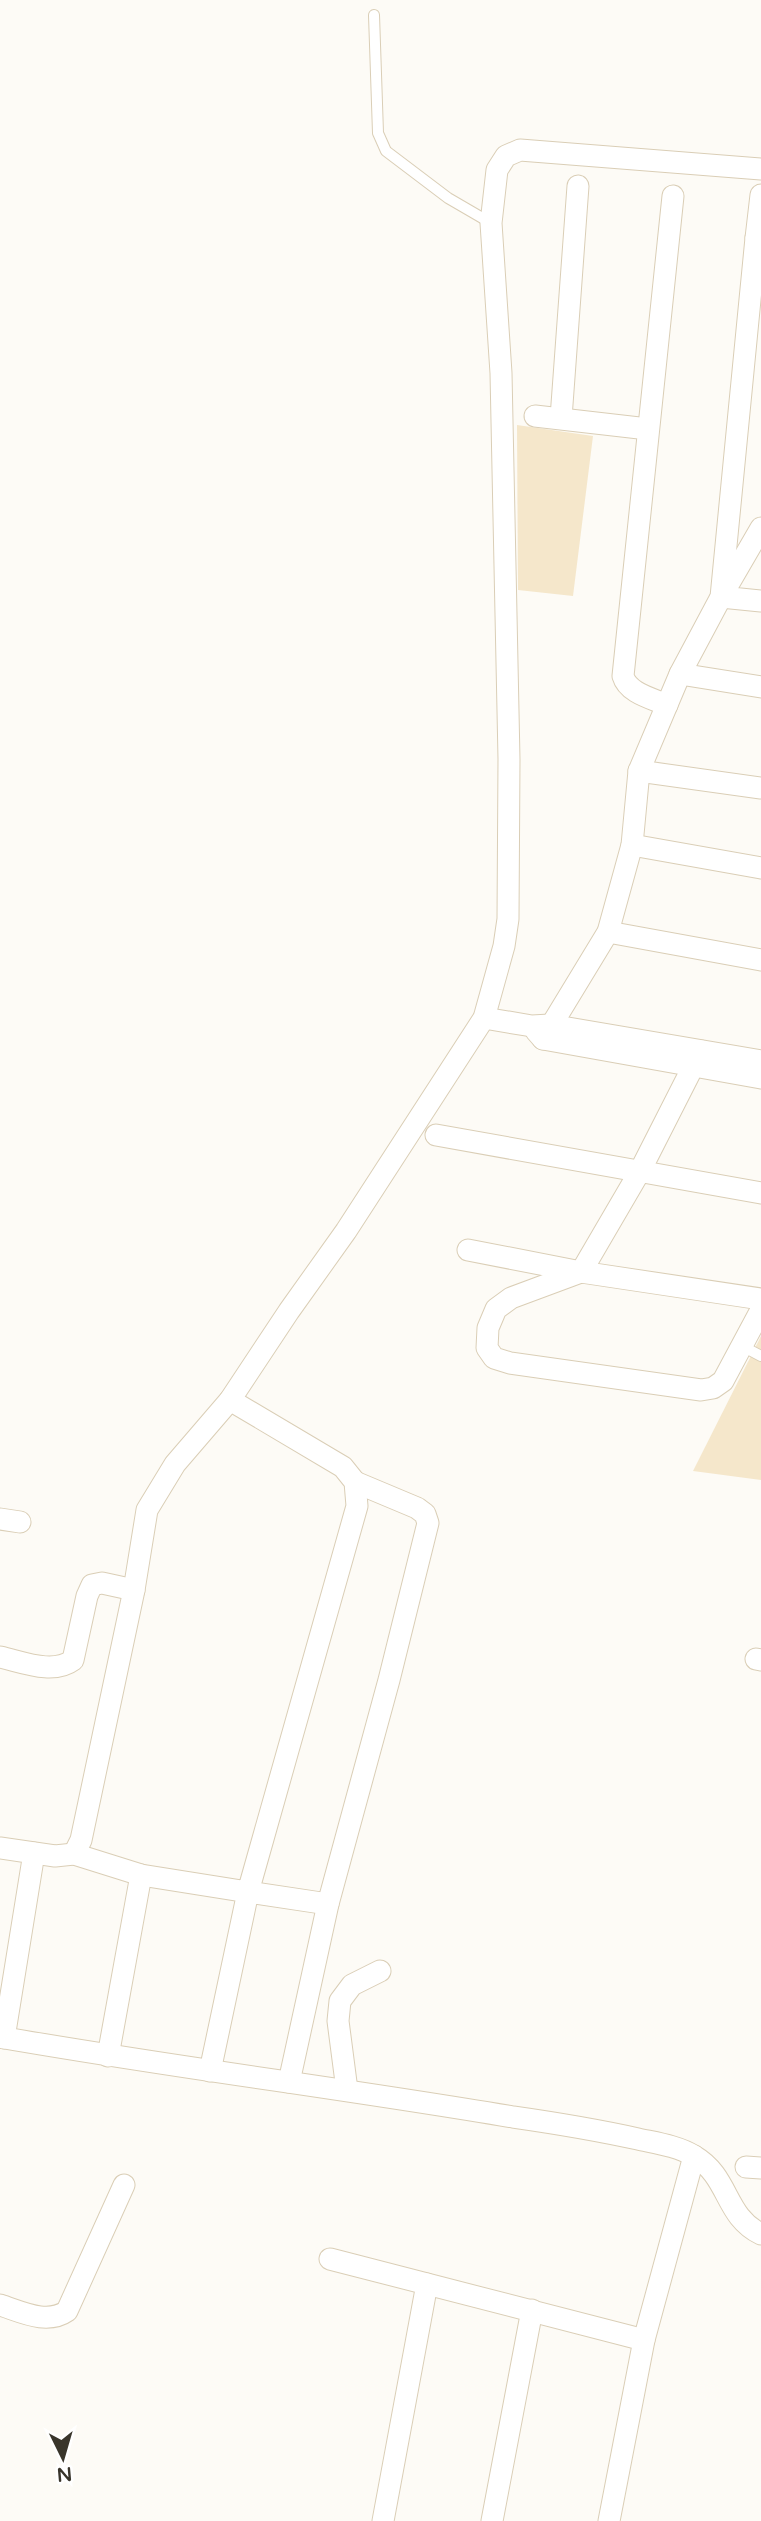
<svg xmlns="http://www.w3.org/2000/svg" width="761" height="2521" font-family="'Varela Round',sans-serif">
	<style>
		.green { fill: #f5e7cb }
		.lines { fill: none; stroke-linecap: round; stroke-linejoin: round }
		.lane-casing { stroke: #daceb6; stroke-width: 12 }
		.street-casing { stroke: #daceb6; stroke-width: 23 }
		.lane { stroke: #fff; stroke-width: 10 }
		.street { stroke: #fff; stroke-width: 21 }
	</style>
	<rect width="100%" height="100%" fill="#fdfbf6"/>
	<!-- green -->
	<g class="green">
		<path d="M517,425L593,436L573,596L518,590Z"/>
		<path d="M761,1336V1480L693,1471Z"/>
	</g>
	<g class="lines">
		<defs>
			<g id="lane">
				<path d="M374,15L378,133L386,151L448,198L491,223"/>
				<path d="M742,1346L761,1356"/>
			</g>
			<g id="street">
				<path d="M761,195L756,238L761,239"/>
				<path d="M535,416L648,429"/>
				<path d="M561,418L578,186"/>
				<path d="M761,528L721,597L761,601"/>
				<path d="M680,674L761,687"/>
				<path d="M667,705C651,698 628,693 623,676L673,196"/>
				<path d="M639,771L761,788"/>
				<path d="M632,845L761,868"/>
				<path d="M608,932L761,960"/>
				<path d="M484,1018L532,1026L550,1025L761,1061"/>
				<path d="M536,1031L543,1039L761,1078"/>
				<path d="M543,1039L608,932L632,845L639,771L680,674L721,597L756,238"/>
				<path d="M701,1051L640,1171L581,1272L511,1298L496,1309L488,1328L487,1348L494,1358L510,1363L701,1390L713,1388L723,1381L761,1310"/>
				<path d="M436,1135L761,1193"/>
				<path d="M468,1250L581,1272L761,1299"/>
				<path d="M0,1519L20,1522"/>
				<path d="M0,1657C23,1662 53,1675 73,1660L87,1596L92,1585L102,1583L134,1590"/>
				<path d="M756,1659L761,1660"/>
				<path d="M0,1848L55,1856L74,1854L141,1875L248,1892L357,1506L355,1482L343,1467L230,1400"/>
				<path d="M74,1854L81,1840L134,1590L147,1510L175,1464L230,1400L289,1311L346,1231L484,1018L504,946L508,919L509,759L501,373L491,223L497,170L506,156L520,150L761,169"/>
				<path d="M0,2037C170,2067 342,2088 513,2117C555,2123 597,2130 638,2139C656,2143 678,2146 694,2156C730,2177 724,2216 761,2234"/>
				<path d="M4,2038L34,1853"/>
				<path d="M108,2056L141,1875"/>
				<path d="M210,2071L248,1892L328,1904"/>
				<path d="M289,2082L328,1904L389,1680L428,1523L425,1514L417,1508L355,1482"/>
				<path d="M347,2090L338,2021L340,2001L352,1985L380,1971"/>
				<path d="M746,2167L761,2168"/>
				<path d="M330,2259L644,2340"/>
				<path d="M0,2305C22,2312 47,2325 67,2311L124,2185"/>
				<path d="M383,2521L427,2284"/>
				<path d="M492,2521L532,2310"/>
				<path d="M609,2521L644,2340L694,2156"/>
			</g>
		</defs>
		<!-- lane casing -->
		<use href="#lane" class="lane-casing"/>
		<!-- street casing -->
		<use href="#street" class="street-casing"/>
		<!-- lane -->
		<use href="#lane" class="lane"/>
		<!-- street -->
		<use href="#street" class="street"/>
	</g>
	<!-- north arrow -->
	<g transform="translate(63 2458) rotate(175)" stroke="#ffffff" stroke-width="5" paint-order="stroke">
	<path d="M0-5L12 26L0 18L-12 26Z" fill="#39352b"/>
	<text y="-10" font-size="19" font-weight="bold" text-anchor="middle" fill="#39352b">N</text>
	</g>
</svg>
